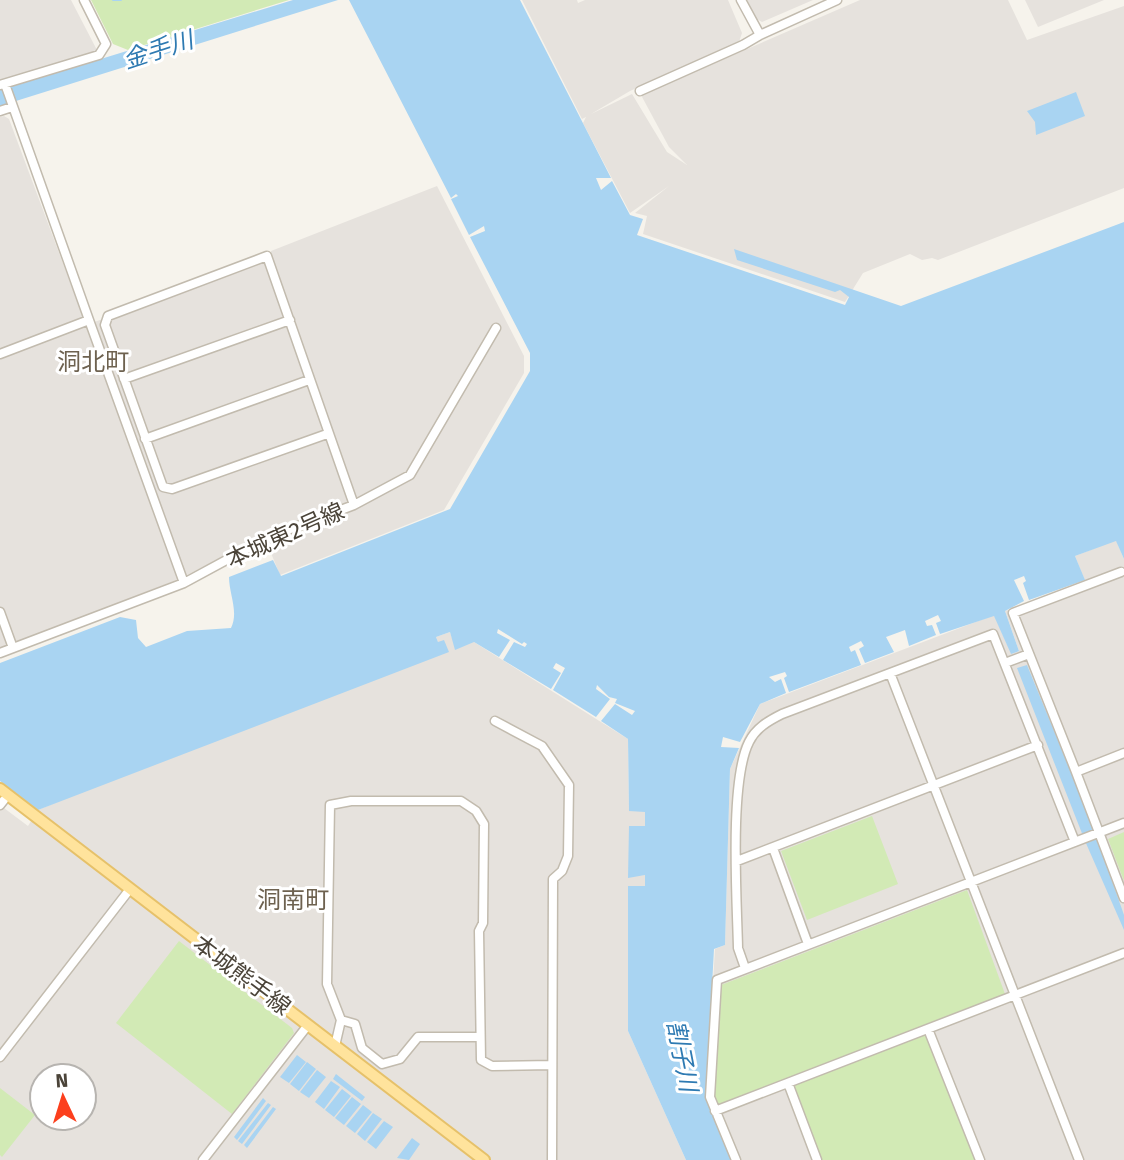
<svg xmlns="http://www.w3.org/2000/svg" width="1124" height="1160" viewBox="0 0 1124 1160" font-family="'Fira Sans','Noto Sans JP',sans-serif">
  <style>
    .industrial { fill: #e6e2dd; fill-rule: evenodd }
    .green { fill: #d2eab5 }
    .water { fill: #a9d4f2 }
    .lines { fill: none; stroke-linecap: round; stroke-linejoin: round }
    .stream { stroke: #a9d4f2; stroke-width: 2 }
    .minor-casing { stroke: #c2bbae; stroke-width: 11 }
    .major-casing { stroke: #e6c16a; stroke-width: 14 }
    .minor { stroke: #fff; stroke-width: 8 }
    .major { stroke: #ffe39c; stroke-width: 10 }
    .labels { text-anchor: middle; stroke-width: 6; stroke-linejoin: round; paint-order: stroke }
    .street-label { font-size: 23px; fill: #4b4439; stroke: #fff }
    .water-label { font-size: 24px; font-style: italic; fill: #2e7ab2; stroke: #fff }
    .neighbourhood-label { font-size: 24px; fill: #6e6250; stroke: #fff }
  </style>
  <rect width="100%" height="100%" fill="#f6f3ec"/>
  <path class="industrial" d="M0 0H71L99 54 0 82Z
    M522 0H577L578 3 585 0H728L742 33 739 42 630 91 591 114 632 94 667 152 687 165 669 147 641 95 860 0H1008L1027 40 1124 6V188L938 260 932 258 922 260 910 254 863 273 845 302 643 234 647 216 635 213 669 186 630 213 583 123 586 117 582 119Z
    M747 0H813L762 22 755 18Z
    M1025 0H1104L1038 27Z
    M4 116 9 119 86 325 270 259 271 251 437 186 524 356V373L444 510 280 575 264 536 179 579 0 649V117Z
    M1116 540 1124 559V1160H732L706 1097 715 949 725 945 730 769 760 704 994 615 1011 653 1019 651 1005 611 1085 581 1075 556Z
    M450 632 452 638 474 642 628 739 629 811H645V826H629L631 876 645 875V886L628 887V1031L686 1160H0V805L28 826 38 810 438 642 436 637ZM42 1076H84V1118H42Z"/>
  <path class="green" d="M91 0H289L128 50 113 44Z
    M872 816 898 884 807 920 781 851Z
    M1124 832V881L1108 839Z
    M967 890 1005 994 717 1108 713 1096 721 985Z
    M179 941 292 1028 294 1033 232 1114 116 1023Z
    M926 1034 975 1160H822L793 1085Z
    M0 1088 35 1115 2 1157 0 1155Z"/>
  <path class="water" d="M293 0H338L0 106V90Z
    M349 0H520L611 178H596L601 190 612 181 630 215 643 219 637 235 845 305 849 297 840 290 835 292 737 260 734 249 901 306 1124 222V559L1116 541 1075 556 1085 580 1029 600 1023 583 1026 581 1024 576 1014 580 1024 601 1005 611 1019 651 1011 654 994 616 940 634 936 623 941 621 938 615 925 621 927 626 932 625 936 635 909 646 905 630 886 637 894 652 865 663 859 649 864 646 861 641 849 647 851 652 855 650 861 665 789 692 784 678 787 676 785 672 769 677 775 682 781 679 786 693 760 704 740 742 723 737 721 747 739 748 730 769 725 945 714 949 706 1097 732 1160H686L628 1031V886H645V875L628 878 629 826H645V812L629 811 628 739 601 721 615 704 632 715 635 711 615 703 617 699 609 697 597 685 596 689 610 699 596 717 553 690 565 668 556 663 553 668 561 673 551 689 503 660 514 642 525 647 527 644 524 642 522 644 498 629 497 633 510 640 499 657 474 642 455 650 450 632 436 637 438 642 444 640 449 652 38 810 0 781V663L120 617 136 620 138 638 146 647 187 631 231 628C239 612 229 594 229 577L273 560 281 576 450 509 530 371V353L470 237 485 231 484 226 469 235 451 199 458 196 456 194 451 198Z
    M1076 92 1085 116 1036 135 1035 122 1027 111Z
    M1027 665 1091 821 1124 915V930L1085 841 1017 668Z
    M297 1055 306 1062 289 1083 280 1077Z
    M307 1062 316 1069 299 1091 290 1084Z
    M317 1070 326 1077 309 1098 300 1092Z
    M336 1074 365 1097 362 1101 333 1079Z
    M331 1081 340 1087 324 1109 315 1102Z
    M342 1089 351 1096 334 1117 325 1110Z
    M352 1097 361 1104 344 1125 335 1118Z
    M263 1098 266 1101 237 1140 234 1137Z
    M268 1103 271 1105 242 1144 238 1141Z
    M363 1105 372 1112 355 1133 346 1126Z
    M273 1107 276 1109 247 1148 244 1145Z
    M373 1113 382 1119 365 1141 357 1134Z
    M384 1121 393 1127 376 1149 367 1142Z
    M412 1138 420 1144 409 1160 397 1158Z"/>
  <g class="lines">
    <path class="stream" d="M113 0H121"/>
    <defs>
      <path id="minor" d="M741 0 760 35 837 0
        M5 84 89 320
        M0 85 99 55 106 44 84 0
        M640 91 743 45 760 35
        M0 111 12 107
        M0 354 89 320 184 583
        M124 379 290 320
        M327 434 172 489 163 487 105 325 108 316 267 256 354 505
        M145 439 309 380
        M0 612 13 648
        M0 653 184 583 269 537 354 505 410 475 496 328
        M1005 663 1029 654
        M890 673 1079 1160
        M495 721 542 746 569 785 568 856 562 871 553 879 552 1160
        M1124 753 1076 772 1124 898
        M1076 772 1013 613 1121 572
        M0 805 4 800
        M773 848 808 944
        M737 861 1038 745
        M745 968 738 948C737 900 729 782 749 742 756 728 768 721 782 714L993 634 1075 842
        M341 1020 355 1024 362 1048 382 1064 400 1059 418 1037H479
        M928 1029 980 1160
        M335 1046 341 1020 327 984 330 805 351 801H461L476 811 484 824 483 923 479 931 481 1060 492 1066 552 1065
        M0 1057 130 889
        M788 1083 817 1160
        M715 1111 1124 953
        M203 1160 308 1025
        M736 1160 710 1097 717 980 1124 823"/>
      <path id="major" d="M0 789 484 1160"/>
    </defs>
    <use href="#minor" class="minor-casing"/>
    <use href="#major" class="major-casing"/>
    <use href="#minor" class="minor"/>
    <use href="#major" class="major"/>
  </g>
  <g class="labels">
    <g class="street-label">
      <text transform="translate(285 535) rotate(-24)" y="8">本城東2号線</text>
      <text transform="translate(242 975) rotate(37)" y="8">本城熊手線</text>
    </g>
    <g class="water-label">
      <text transform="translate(158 50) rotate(-18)" y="8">金手川</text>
      <text transform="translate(682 1056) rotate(79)" y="8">割子川</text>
    </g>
    <g class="neighbourhood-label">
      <text x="93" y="370">洞北町</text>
      <text x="293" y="908">洞南町</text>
    </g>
  </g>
  <g transform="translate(63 1097) rotate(356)"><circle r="33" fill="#ffffff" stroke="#b7b4b0" stroke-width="2"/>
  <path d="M0-5L12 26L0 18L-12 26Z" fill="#fc3f1d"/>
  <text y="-10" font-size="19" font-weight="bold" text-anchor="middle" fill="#4b4439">N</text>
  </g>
</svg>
